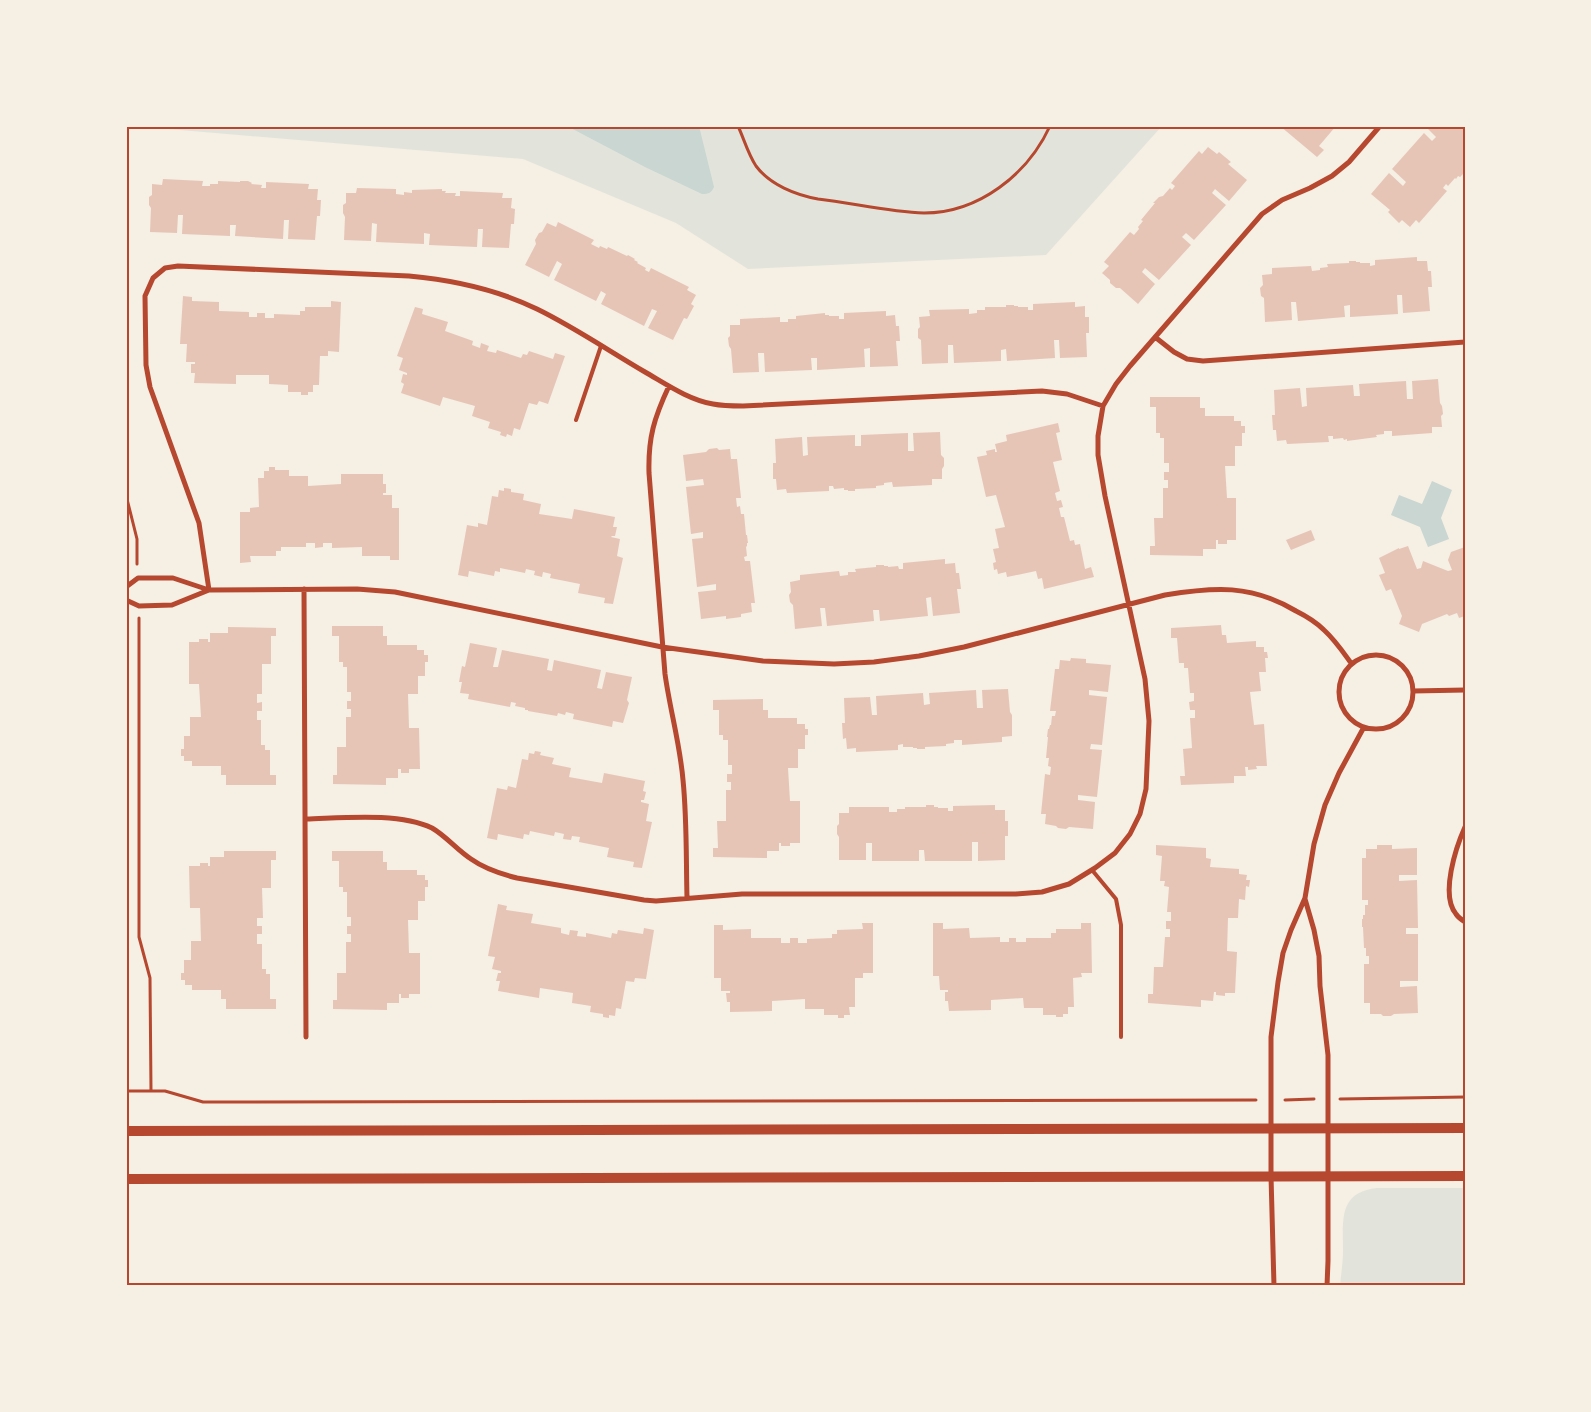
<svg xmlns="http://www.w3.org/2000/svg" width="1591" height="1412" viewBox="0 0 1591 1412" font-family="'Source Serif 4',serif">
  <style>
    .green { fill: #e2e4dc }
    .water { fill: #c9d6d2 }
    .building { fill: #e6c5b7 }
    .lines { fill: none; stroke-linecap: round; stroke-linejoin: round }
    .path { stroke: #b5482f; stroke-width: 3 }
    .service { stroke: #b5482f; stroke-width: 4 }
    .minor { stroke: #b5482f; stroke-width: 5 }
    .secondary { stroke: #b5482f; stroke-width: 10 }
    .neatline { fill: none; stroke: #b5482f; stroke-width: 2 }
  </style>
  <rect width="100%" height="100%" fill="#f6efe4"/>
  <path class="green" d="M133 126H1162L1046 255 748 269 676 223 523 159Z
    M1377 1188H1465V1286H1340C1341 1274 1343 1262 1343 1251 1343 1221 1338 1192 1377 1188Z"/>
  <path class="water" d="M567 126H699L714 187C711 193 709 194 702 194L645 167Z
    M1432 481 1452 490 1441 518 1449 539 1428 547 1420 527 1391 515 1399 495 1422 504Z"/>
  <path class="building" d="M1280 126H1336L1319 146 1324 150 1317 157Z
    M1430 126H1465V169L1463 170 1465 172 1460 177 1458 176 1456 179 1455 178 1448 186 1446 184 1443 188 1447 191 1419 223 1416 220 1410 227 1402 220 1399 223 1388 212 1390 210 1371 194 1389 173 1403 186 1406 182 1392 169 1424 133 1432 141 1436 137 1428 129Z
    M1208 147 1217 154 1219 152 1231 162 1228 164 1247 180 1229 201 1215 189 1212 193 1226 205 1194 240 1186 233 1182 237 1191 245 1159 280 1145 268 1142 272 1155 284 1138 304 1120 288H1116L1110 283V280L1102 273 1109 266 1104 262 1130 232 1134 235 1139 229 1138 227 1143 221 1141 220 1155 203H1153L1159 197 1163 196 1170 188 1172 190 1175 186 1171 183 1199 151 1202 154Z
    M163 179 203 181 202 186H210V184H218V181L240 182V181H248L252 183 251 184 262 185 261 188H266V182L309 184 308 189H318L317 200H321L320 216H317L315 240 288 239 289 220H284L283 239 235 236 236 225H230V236L182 234 183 215H178L177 233 150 232 151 208 149 205V197L152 195V184L162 185Z
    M357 188 396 189V194L404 195V192L412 193V190L442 189V191H446L445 193H456L455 196H460V191L503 193 502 198H512L511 208 515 209 514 224H511L509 248 482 247 483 229H478L477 247 429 245 430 234 424 233V244L376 242 377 224 372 223 371 241 344 240 345 217 343 213V205L346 203V193H356Z
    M558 222 594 240 591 244 599 248 600 246 607 249 608 247 627 256 628 255 635 259 634 260 638 262 637 263 646 268 645 270 649 272 651 268 689 287 687 290 696 295 691 304 694 306 687 319 684 318 673 340 648 328 657 311 652 309 644 326 601 304 606 294 601 291 596 301 554 280 562 264 557 261 549 277 525 265 536 244 535 240 539 233 542 232 547 223 556 227Z
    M1417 257V261H1427L1428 271H1431L1432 287H1428L1430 311 1403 313 1402 295H1397L1398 314 1350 317V305L1344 306 1345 317 1298 321 1296 302H1291L1292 320 1265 322 1264 298 1261 296 1260 288 1263 285 1262 275 1272 274V268L1311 266 1312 271 1320 270V268L1328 267 1327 264 1349 263V261H1356V262H1360V263H1370V266L1375 265V260Z
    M183 296 192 297V301L219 302V311L249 312V317H257V313H265V318H274V314L300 315V311H305V307H331V301L341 302 339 352 328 351V356H320L319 385H313V392H308V395H301V392H288V385L269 384V375H236V384L194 383 195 373H191V364H195V362H186L187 344H180Z
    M1075 302V307L1085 306V317H1089V333H1086L1087 357 1060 358 1059 340H1054L1055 358 1007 361 1006 349 1001 350V361L954 363 953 345H948V363L922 364 921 340 918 338V329L920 327 919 317 930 316 929 310 969 309V314L977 313V310H985V307H1006V305H1014V306H1018V307H1028V310H1033V304Z
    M415 307 423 309 422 314 448 322 445 331 473 341 472 345 480 348 481 343 489 346 487 351 496 353 497 350 521 358 523 354 527 355 529 351 553 359 555 353 565 356 548 404 539 401 537 405 529 403 520 430 514 428 512 436 507 434 506 437 500 435 501 432 488 428 490 422 472 416 475 406 443 397 440 406 401 393 404 384 401 382 403 374 407 375V373L399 370 403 358 397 356Z
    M886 311V316L895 315 896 326H899L900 341H896L898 366 870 367V348L864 349 865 367 817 370V358H811L812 370 765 372 764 353H758L759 372 733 373 731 349 729 346 728 338 730 336V325H740V319L780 317V322H788V319H796V316L825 313V315H829V316H839V319H844V313Z
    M1438 379 1440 403 1442 406 1443 414 1441 416 1442 427H1432V433L1392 436V431H1384V434L1376 435 1377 437 1347 441V439L1344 440 1343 438 1333 439V436H1328L1329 442 1287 444 1286 440 1277 441 1276 430H1273L1272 415H1275L1274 390 1300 388 1302 407 1307 406 1306 388 1353 385 1354 396H1360L1359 384 1406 381 1407 399H1413L1412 381Z
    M1150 397H1200V408H1205V416H1234V421H1241V426H1245V433H1242V446H1235V466H1225L1227 498H1236V540H1227V544H1218V540H1216V549H1203V556L1150 555V546H1155L1154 518H1163V488H1168V480H1164V472H1169V463H1164V438H1160V433H1156V407H1150Z
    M1058 423 1060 432 1056 433 1062 460 1053 462 1060 491 1055 493 1057 501 1061 500 1063 507 1059 508 1061 517H1064L1070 541 1074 540 1075 545 1080 544 1085 569 1091 567 1094 577 1044 589 1042 578 1038 579 1036 571 1007 577 1006 572 998 574 997 569 994 570 993 563 996 562 993 549 999 548 995 529 1005 527 996 495 986 497 977 457 987 455 986 451 995 449V452H997L995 444 1007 441 1006 435Z
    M940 432 941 455 944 458V466L942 469V479H932V485L893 487 892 482 884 483V485L876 486V488L855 489V491H848V490H844V488L834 489 833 486H829V491L787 493 786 489 777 490 776 479H773V463H776L775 439 802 437 803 456 808 455 807 437 855 435V446H861V435L908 433V451H914L913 433Z
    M717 448 719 450 730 449 731 459H737L741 498H736L737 507 740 506 741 514H744L746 535H747L748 543H747V546L746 547 747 556 744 557 745 561H750L755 603H751L752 612 741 614V617L726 619V616L701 619 698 592 716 590V584L697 587 692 539 703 538V532L691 534 686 487 704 485 703 479 686 481 683 455 706 452 709 449Z
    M269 467H275V470H289V476H308V486L341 484V474H383V484H386V493H383V495H392V508H399V560H390V556H362V547L332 548V543H323V547L315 548V543H306V547H281V551H276V556H250L251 562 240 563V512H250V508L259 507 258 478H264V471H269Z
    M504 488 511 489V492L524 494 523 500 541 504 539 514 572 519 574 509 615 517 613 527H617L615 536H612L611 537 620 539 617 556 623 558 613 604 604 603 605 598 578 593 580 584 550 578 551 574 543 572 542 577 534 575 535 571 526 569 525 573 500 568V572L495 571 494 576 469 571 468 577 458 575 467 525 478 527V523L487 525 492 496 498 497 499 490 504 491Z
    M1311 530 1315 540 1291 550 1286 540Z
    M1408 546 1417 569 1421 568 1423 561 1448 571 1452 570 1448 560 1451 552 1465 547V616L1459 618 1457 613 1449 616 1447 614 1422 624 1419 632 1399 624 1402 616 1391 589 1386 591 1379 575 1385 573 1379 558 1399 548V549Z
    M945 559V564L955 563 956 573H959L961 589H957L960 613 933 616 931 597 926 598 928 616 880 621 879 610H873L874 621 827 626 825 608H820L822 626 795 629 793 605 790 602 789 595 791 592 790 582 800 580V575L839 571 840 576 848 575V572H856L855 569 876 567V565H884V566H888V567L898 566 899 569H903V563Z
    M1221 625 1222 635H1226L1227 643 1256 641V647H1264V652H1267L1268 658H1265L1266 672H1259L1261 691 1250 692 1254 725 1264 724 1267 766H1256L1257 769 1248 770V767H1245L1246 776H1234V783L1181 785 1180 776H1185L1183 749 1192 748 1190 718H1195V710H1190L1189 702 1194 701V693H1190L1188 668H1184V663H1179L1177 638H1171V628Z
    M332 626H383V636H387V645H417V650H424V655H428V662H425V676H418V694H408L409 728H419L420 769H409V773H401V769H398V778H386V785L333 784V775H337V747H346V717H351V709H347V701H351V692H347V667H343V662H339V636H332Z
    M228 627 276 628V636H271V664H262V694H257V703L262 702V711H257V720H261V745H265V750H270V775H276V785H226V775H221V766H192V761H184V756H181V749H184V736H190V717H201L199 684H189V642H199V639H208V642H210V633H228Z
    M470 643 497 648 493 667H498L502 650 549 659 547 670 552 671 554 660 601 670 597 688 602 689 606 672 632 677 627 700 629 703 623 723 613 721 612 727 573 719 574 714 566 712 565 715 558 713 557 716 528 711V710H525V708L515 706 516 703 511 702 510 707 468 699 469 694 460 693 462 682H459L462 666 465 667Z
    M1071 658 1086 659V663L1111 665 1108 692 1089 690V695L1107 697 1102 745 1091 744 1090 749 1102 750 1097 797 1078 795V800L1095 802 1093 829 1069 827 1066 829 1058 828 1056 826 1045 824 1046 814H1041L1045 774 1050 775 1051 767 1048 766 1049 758H1046L1048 737H1047L1048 729H1049L1050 725H1051L1052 716H1055L1056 711H1050L1055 669H1059L1060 660 1070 661Z
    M1008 689 1010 712 1012 715V736L1002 737V742L962 745V740H954V743L946 744V746L925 747V749H917V748H913V747H903V744L898 745V750L856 752V748L847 749 846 738 843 739 842 723H845L844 698 870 697 872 715H877L876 696 923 693 924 705 930 704 929 693 976 690 977 708H983L982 690Z
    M763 699V710H768V718H797V724H805V729H808V735H805V749H798V768H788L790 801H800V843H790V846H781V843H779V851H767V858L713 857V848H718L717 821H726V790H731V782H727V774H732V765H728V740H723V735H719V710H713V700Z
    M535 751 541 752 540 755 554 758 552 764 571 768 569 777 602 783 604 773 645 781 643 791 646 792 644 800H641V802L649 804 646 821 652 822 642 868 633 867 634 862 607 857 609 848 579 842 580 837 572 836 571 840 563 839 564 834 555 832 554 836 530 831 529 835 524 834 523 839 498 834 497 840 487 838 497 788 507 790 508 786 516 788 522 759 528 760 529 753 534 754Z
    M926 805H934V807H938V808H948V811H953V806L995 805V810H1005V821H1008V836H1005V860L978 861V842H972V861H925L924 850H919V861H872V843H866V860H839V837L837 834V826L839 824V813H849V807H889V812H897V809H905V807H926Z
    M1156 845 1206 848V858L1211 859 1210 867 1239 869V874L1247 875 1246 880H1250L1249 887 1246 886 1245 900 1239 899 1238 918H1228L1227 951 1237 952 1235 993H1225V996L1216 995V992H1214L1213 1001 1201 1000V1007L1148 1003V994H1153L1154 967H1163L1165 937H1170V929H1166V921H1171V912H1167L1169 887 1164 886 1165 881H1160L1162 856 1156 855Z
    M1377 845H1392V849L1417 848V875H1399V881L1417 880 1418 928H1406V934H1418V981H1400V987L1417 986 1418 1013 1394 1014 1391 1016H1383L1381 1014H1370V1003H1364V964H1369V956H1366V948H1364L1363 927H1362V919H1363V915H1365V905H1368V900H1362V858H1366V849H1377Z
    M224 851H276V860H271V888H262L263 918H257V926H262V934H257V944H262V969H266V974H270V999H276V1009H226V999H221V990H192V985H185V980H181V973H184V960H191V941H201L200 908H190L189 866H200V863H208V866H210V857H224Z
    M332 851H383V862H387V870H417V875H425V880H428V887H425V901H418V920H408L409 953H420V994H409V998H401V994H399V1003H387V1010L333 1009V1000H337V973H346V942H351V934H347V926H351V917H347V892H343V887H339V861H332Z
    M498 904 507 906 506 910 533 914 531 923 561 928V933L569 935 570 930 578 931 577 936 586 937V933L611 938 612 933 617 934 618 930 643 934 644 928 654 930 646 979 635 978 634 982 626 981 621 1009 616 1008 615 1016 609 1015V1018L603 1017V1014L590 1012 591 1006 572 1003 573 993 540 988 539 998 498 991 500 981H496L498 973H501V971L492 969 495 957 488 956Z
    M862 923H873V973H863V978H855V1007H849L850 1015H844V1018H838V1015H824V1009H805V999L772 1001V1011L730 1012V1002H727L726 993H730V991H721V978H714V925H723V930L751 929V938H781V943H790V938H798V943H807V939L832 938V934H837V930L863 929Z
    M933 923H943V929L969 928 970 938 1000 937V942H1009V938H1016V942H1026V938H1051V933H1056V929H1081V923H1091L1092 973H1081L1082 977 1073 978 1074 1007H1068V1014H1063V1017H1056V1015H1043V1008H1024L1023 998 991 1000V1010L949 1011 948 1001H945V992H948V990H940L939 976H933Z"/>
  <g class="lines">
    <path class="path" d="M738 126C744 139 748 154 756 166 770 185 796 195 818 199 853 203 889 212 924 213 979 213 1028 174 1050 126
      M126 495 137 539V564
      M139 618V937L150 978 151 1091
      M126 1091H165L203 1102 1256 1100
      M1340 1099 1465 1097
      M1285 1100 1314 1099"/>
    <path class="service" d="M576 420 601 346
      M1092 870 1116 899 1121 925V1037"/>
    <path class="minor" d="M1155 337 1174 352 1187 359 1203 361 1465 342
      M669 386C654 418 648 438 649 473L665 674C670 710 680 744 683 780 687 819 686 859 687 898
      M126 587 138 578H173L209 590 357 589 395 592 662 647 763 661 834 664 874 662 919 656 964 647 1165 595C1214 587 1251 584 1296 611 1306 616 1316 622 1324 630 1335 640 1343 652 1351 663
      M304 589 306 1037
      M209 590 199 523 150 387 146 365 145 296 153 278 165 268 178 266 409 276C453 280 496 289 537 309 574 327 609 351 645 372 666 384 689 400 713 404 723 406 733 406 743 406L1042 391 1067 394 1103 406
      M126 600 139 606 172 605 209 590
      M1339 692a37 37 0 1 1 74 0a37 37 0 1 1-74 0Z
      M1413 691 1465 690
      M306 819C342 818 399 812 432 828 446 836 457 850 471 859 485 869 501 874 517 878L644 900 656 901 742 894H1016L1042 892 1069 884 1095 868 1115 853 1130 834 1140 814 1146 789 1149 721 1145 679 1105 496 1098 455V436L1103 406 1116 384 1130 366 1262 214 1282 200 1310 188 1332 176 1349 162 1380 126
      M1465 827C1456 847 1440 895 1456 914 1458 917 1462 920 1465 922
      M1305 899 1314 930 1319 956 1320 986 1328 1055V1261L1327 1286
      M1274 1286 1271 1176V1037L1278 982 1283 953 1291 930 1305 898 1314 844 1325 805 1339 773 1364 727"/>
    <path class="secondary" d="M126 1131 1465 1128
      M126 1179 1465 1176"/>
  </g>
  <rect width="1591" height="1412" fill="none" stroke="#f6efe4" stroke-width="255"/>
  <rect x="128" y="128" width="1336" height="1156" class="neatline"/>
</svg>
